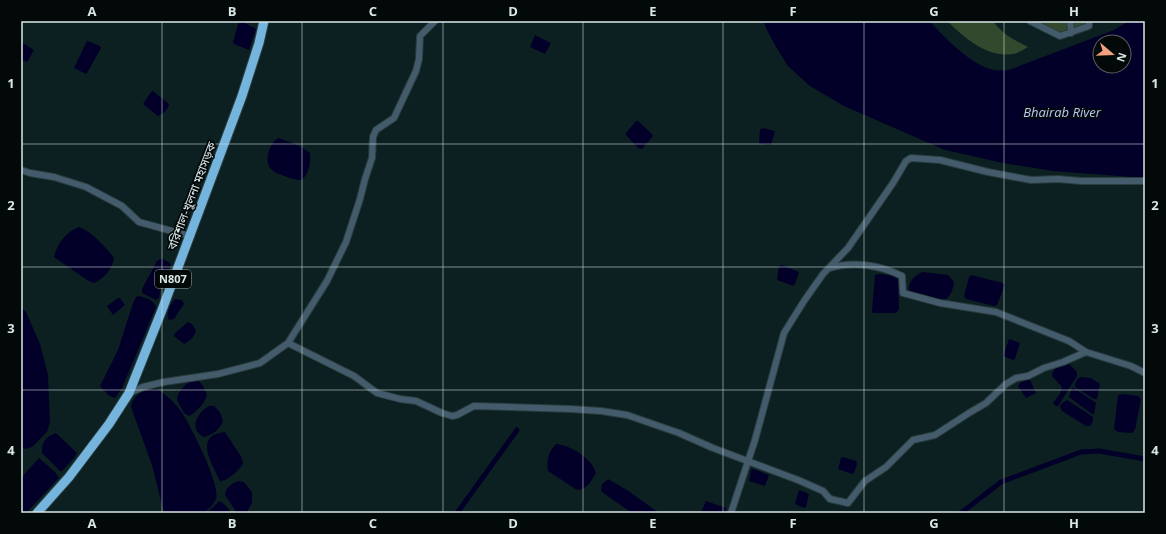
<svg xmlns="http://www.w3.org/2000/svg" width="1166" height="534" viewBox="0 0 1166 534" font-family="'Open Sans','Noto Sans Bengali',sans-serif">
  <style>
    .green { fill: #32492e }
    .water { fill: #020028; fill-rule: evenodd }
    .lines { fill: none; stroke-linecap: round; stroke-linejoin: round }
    .canal { stroke: #020028; stroke-width: 5 }
    .minor-casing { stroke: #293c3e; stroke-width: 8 }
    .highway-casing { stroke: #293c3e; stroke-width: 11 }
    .minor { stroke: #435b6b; stroke-width: 6 }
    .highway { stroke: #75b4dc; stroke-width: 9 }
    .grid { fill: none; stroke: #dae6e7; stroke-width: 1; stroke-opacity: 0.55 }
    .labels { text-anchor: middle; stroke-width: 3.5; stroke-linejoin: round; paint-order: stroke }
    .shield { fill: #030809; stroke: #9aa3a4; stroke-width: 1 }
    .shield-label { font-size: 11px; font-weight: bold; fill: #dae6e7 }
    .street-label { font-size: 12px; fill: #dae6e7; stroke: #030809 }
    .water-label { font-size: 13px; font-style: italic; fill: #b8c9f9; stroke: #030809 }
    .neatline { fill: none; stroke: #dae6e7; stroke-width: 1.5 }
    .grid-label { font-size: 13px; text-anchor: middle; font-weight: bold; fill: #dae6e7 }
  </style>
  <rect width="100%" height="100%" fill="#0c2022"/>
  <path class="green" d="M947 21H993C1003 35 1013 39 1028 47 1023 50 1018 53 1013 54 987 58 965 38 947 21Z
    M1023 21H1091V27L1057 38Z"/>
  <path class="water" d="M239 21H241L256 29 249 50 234 44 233 42Z
    M764 21H929C946 38 970 65 994 70 999 71 1004 70 1009 70L1114 30 1129 21H1145V178L1053 171 1003 163 945 150 844 106 810 86 788 66 776 47 766 28ZM1100 42H1124V66H1100Z
    M535 35 551 43 545 54 530 47Z
    M87 41 100 46 101 48 87 73 86 74 74 68Z
    M21 42 34 50 27 62 21 60Z
    M153 91 169 104C169 109 162 114 158 116L143 104 151 92Z
    M636 121H638L652 134 653 136 642 149 638 148 626 135V133Z
    M762 128 775 131 771 145 760 144 759 143 760 130Z
    M279 138 300 146 310 153C311 163 309 173 302 180 296 181 273 173 270 168 264 160 270 141 279 138Z
    M79 227C93 232 105 247 114 258 113 269 103 279 94 283L87 280 54 257C57 244 66 232 79 227Z
    M160 259H163L170 263 171 265 162 283 159 298 156 300 142 293V289L157 261Z
    M782 265 799 272 795 284 793 286 777 280 779 266Z
    M923 272 948 275 954 282C950 312 930 298 909 293 908 282 913 276 923 272Z
    M879 274 897 276 898 278 899 309 896 313H873L872 311 875 275Z
    M971 275 1003 283 1005 285 997 305 994 306 966 299 964 296 969 277Z
    M139 296C147 298 152 299 156 307L122 388 115 398 108 395 100 386 118 350 133 303 136 297Z
    M118 298H120L125 305 113 315 107 306Z
    M175 299 182 300 184 304 174 319 169 320C165 314 170 304 175 299Z
    M21 307 26 312 40 344 48 375 50 422 47 432 32 447 25 449 21 448Z
    M188 322 192 324 196 331C194 337 190 341 184 344L174 336 175 333Z
    M1009 339 1020 343 1015 359 1013 360 1003 356Z
    M1068 363 1077 372V376L1058 406H1056L1053 403 1060 394 1062 387 1052 376C1053 367 1059 365 1068 363Z
    M1081 377 1091 378 1100 384 1097 399H1094L1075 387C1075 383 1076 379 1081 377Z
    M192 378C200 379 204 387 207 395 205 403 197 412 189 416L184 413 177 400V397L180 391Z
    M1028 379 1030 380 1036 393 1026 398 1018 386 1020 383Z
    M152 387C163 391 173 401 180 410 189 422 221 485 216 499 214 504 208 510 204 513H164L152 465 131 407C132 397 143 389 152 387Z
    M1072 388H1074L1096 403 1094 414H1092L1069 397Z
    M1123 394 1138 396 1141 399 1135 430 1132 433 1118 432 1114 429 1118 395Z
    M1067 400 1093 417V421L1090 426H1086L1062 411 1060 407 1061 404Z
    M209 406H214L220 412 223 421C220 429 213 435 204 437 188 429 197 413 209 406Z
    M225 432 242 458 243 464C239 470 228 481 220 481 213 465 192 435 225 432Z
    M56 433 77 453 74 458 62 471H60L42 453C41 443 46 436 56 433Z
    M556 444C570 445 592 458 596 473 591 481 588 489 577 490L548 471C546 461 549 451 556 444Z
    M843 457 856 461 857 464 854 473 852 474 838 469 841 458Z
    M39 458 55 472 59 478 26 513H21V478Z
    M753 469 769 475 765 486 749 481 751 470Z
    M608 479 627 490 659 513H632L602 492 601 490 602 484Z
    M238 481 244 482 252 492V503L246 513H237L225 495C226 487 231 484 238 481Z
    M799 490 809 494 806 507 804 508 795 504Z
    M219 501C225 504 228 507 231 513H207Z
    M706 501 726 508 725 513H701Z"/>
  <g class="lines">
    <path class="canal" d="M457 513 517 430
      M961 513 1001 482 1081 452 1099 451 1145 459"/>
    <defs>
      <path id="minor" d="M1030 21 1060 36 1089 26V21
        M1070 21 1071 33
        M21 170 30 173 54 177 86 187 122 206 139 222 190 236
        M830 268C853 261 880 265 902 276L903 293 940 303 996 312 1069 341 1086 352
        M288 343 354 376 377 393 400 399 416 401 442 413 452 416 457 415 474 406 571 409 601 411 627 415 679 433 713 448 798 480 823 491 830 499 848 503 865 481 886 467 913 440 935 435 969 413 986 403 1006 384 1016 378 1028 376 1044 368 1063 362 1086 352 1131 366 1145 373
        M129 393 143 387 164 382 218 374 260 363 288 343 327 281 346 242 360 199 365 179 372 158 373 137 376 130 394 118 416 71 419 59 420 36 435 21
        M731 513 755 440 784 333 804 301 823 274 848 248 893 183 906 161 911 158 940 160 988 172 1031 180 1058 179 1081 181H1145"/>
      <path id="highway" d="M37 513 69 477 109 424 129 393 162 310 242 96 259 43 264 21"/>
    </defs>
    <use href="#minor" class="minor-casing"/>
    <use href="#highway" class="highway-casing"/>
    <use href="#minor" class="minor"/>
    <use href="#highway" class="highway"/>
  </g>
  <path class="grid" d="M162 21V513M302 21V513M443 21V513M583 21V513M723 21V513M864 21V513M1004 21V513M21 144H1145M21 267H1145M21 390H1145"/>
  <g class="labels">
    <rect class="shield" x="155" y="270" width="36" height="18" rx="3"/>
    <g class="shield-label">
      <text x="173" y="283">N807</text>
    </g>
    <g class="street-label">
      <text transform="translate(192 196) rotate(-69)" y="4">বরিশাল-খুলনা মহাসড়ক</text>
    </g>
    <g class="water-label">
      <text x="1062" y="117">Bhairab River</text>
    </g>
  </g>
  <rect width="1166" height="534" fill="none" stroke="#030809" stroke-width="44"/>
  <g transform="translate(1112 54) rotate(109)"><circle r="19" fill="#030809" stroke="#596162"/>
  <path d="M0-3L7 15L0 10L-7 15Z" fill="#f1a17d"/>
  <text y="-6" font-size="11" font-weight="bold" text-anchor="middle" fill="#dae6e7">N</text>
  </g>
  <rect x="22" y="22" width="1122" height="490" class="neatline"/>
  <g class="grid-label">
    <text x="92" y="16">A</text>
    <text x="232" y="16">B</text>
    <text x="373" y="16">C</text>
    <text x="513" y="16">D</text>
    <text x="653" y="16">E</text>
    <text x="793" y="16">F</text>
    <text x="934" y="16">G</text>
    <text x="1074" y="16">H</text>
    <text x="11" y="88">1</text>
    <text x="1155" y="88">1</text>
    <text x="11" y="210">2</text>
    <text x="1155" y="210">2</text>
    <text x="11" y="333">3</text>
    <text x="1155" y="333">3</text>
    <text x="11" y="455">4</text>
    <text x="1155" y="455">4</text>
    <text x="92" y="528">A</text>
    <text x="232" y="528">B</text>
    <text x="373" y="528">C</text>
    <text x="513" y="528">D</text>
    <text x="653" y="528">E</text>
    <text x="793" y="528">F</text>
    <text x="934" y="528">G</text>
    <text x="1074" y="528">H</text>
  </g>
</svg>
